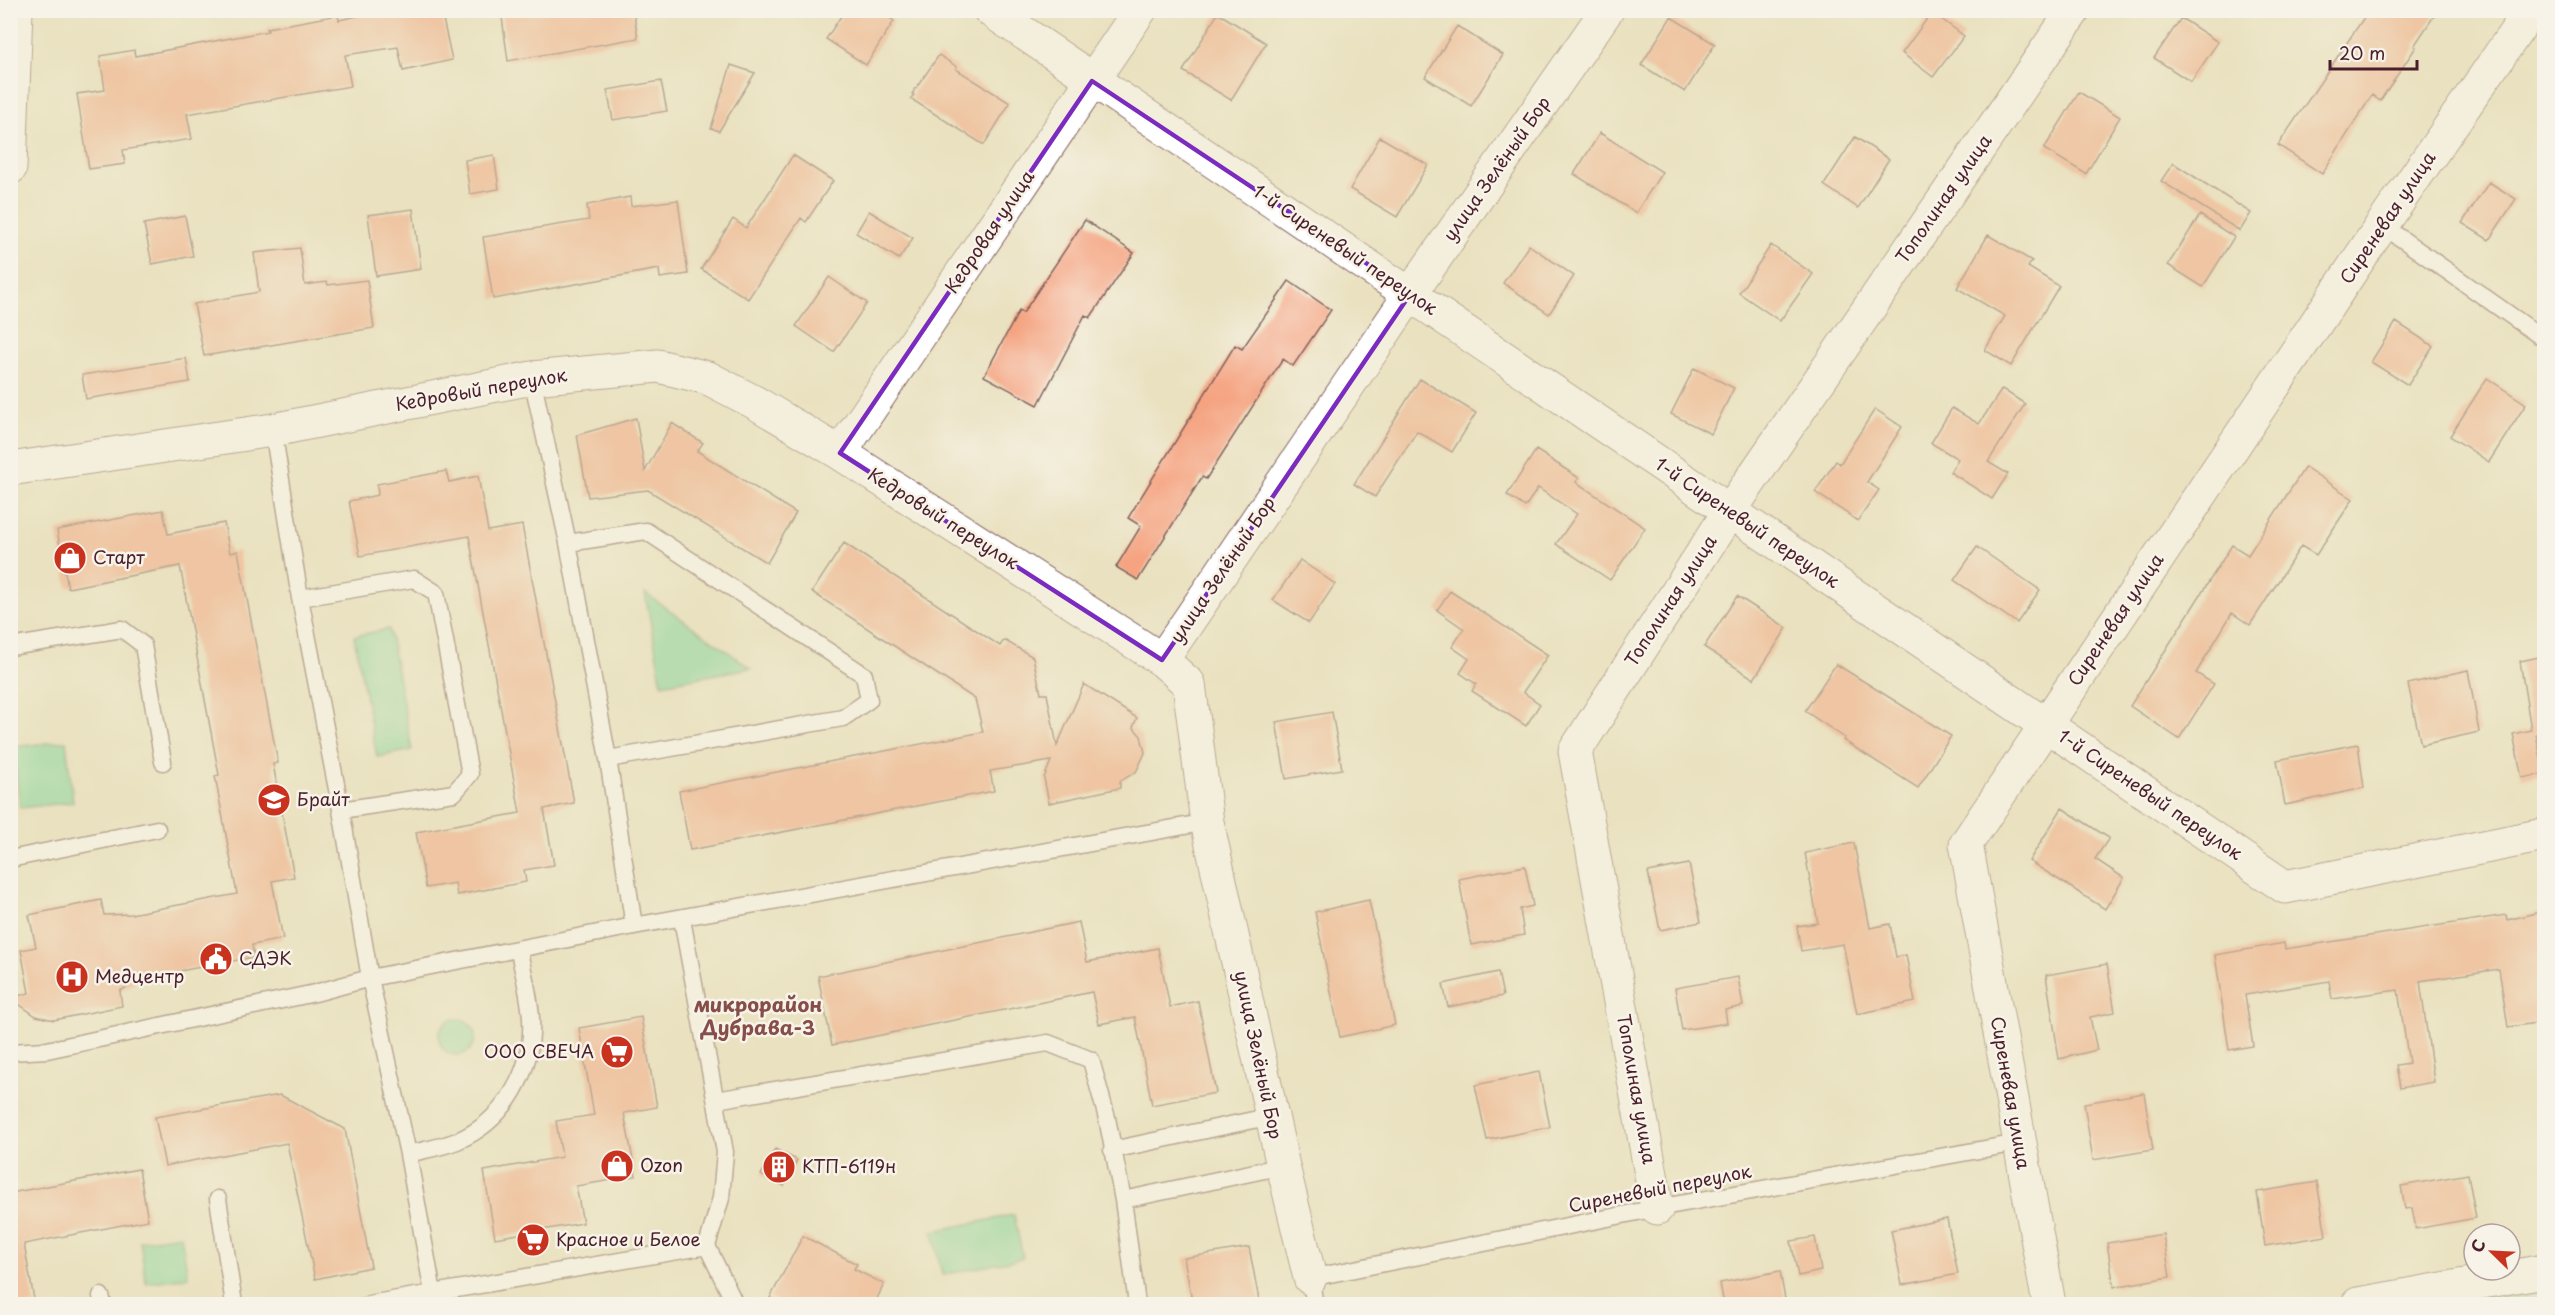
<svg xmlns="http://www.w3.org/2000/svg" width="2555" height="1315" viewBox="0 0 2555 1315" font-family="'Playpen Sans',sans-serif">
  <style>
    .green { fill: #7bd59b; stroke: #627a63; stroke-width: 1.5 }
    .building { fill: #f5a380 }
    .lines { fill: none; stroke-linecap: round; stroke-linejoin: round }
    .lane-casing { stroke: #82635f; stroke-width: 19 }
    .street-casing { stroke: #82635f; stroke-width: 35 }
    .lane { stroke: #fff; stroke-width: 16 }
    .street { stroke: #fff; stroke-width: 33 }
    .marked { fill: none; stroke: #7b2cbf; stroke-width: 4.5; stroke-linejoin: round }
    .labels { text-anchor: middle; stroke-width: 5; stroke-linejoin: round; paint-order: stroke }
    .street-label { font-size: 18px; fill: #4a1f2b; stroke: #f7f3e8 }
    .poi-label { font-size: 18px; fill: #4a1f2b; stroke: #f7f3e8; text-anchor: start }
    .neighbourhood-label { font-size: 20px; font-weight: bold; fill: #864d49; stroke: #f7f3e8 }
  </style>
  <rect width="100%" height="100%" fill="#f7f3e8"/>
  <filter id="ink" filterUnits="userSpaceOnUse"><feTurbulence type="fractalNoise" baseFrequency=".0167" numOctaves="2"/><feDisplacementMap in="SourceGraphic" scale="12" xChannelSelector="R" yChannelSelector="G"/><feConvolveMatrix kernelMatrix="1 2 1 2 8 2 1 2 1" color-interpolation-filters="sRGB"/></filter>
  <filter id="wash" filterUnits="userSpaceOnUse"><feTurbulence type="fractalNoise" baseFrequency=".008" numOctaves="4" result="noise"/><feDisplacementMap in="SourceGraphic" scale="24" xChannelSelector="R" yChannelSelector="G"/><feGaussianBlur stdDeviation="1.35" result="paint"/><feColorMatrix in="noise" values="0 0 0 0 0 0 0 0 0 0 0 0 0 0 0 0 0 1.4 0 .05"/><feComposite in="paint" operator="in"/></filter>
  <g filter="url(#wash)">
    <rect width="100%" height="100%" fill="#eae1c0"/>
    <path class="green" d="M645 593 751 668 662 684Z
      M389 629 412 750 377 757 354 636Z
      M66 741 73 802 20 808 13 747Z
      M439 1037a18 18 0 1 1 36 0a18 18 0 1 1-36 0Z
      M1014 1215 1023 1258 942 1275 933 1231Z
      M181 1235 188 1277 146 1283 140 1241Z
      M2544 1283V1304H2428Z"/>
    <g id="blocks">
      <path class="building" d="M386 10H441L452 60 403 71 398 47 345 55 351 86 187 114 192 139 123 150 125 164 89 169 77 94 105 90 100 56 134 50 135 56 268 31 267 28 338 15 339 20Z
        M501 10H633L638 38 508 61Z
        M845 10H878L894 21 866 65 826 39Z
        M2369 10H2438L2414 46 2416 47 2380 101 2372 95 2322 174 2278 145Z
        M1932 12 1964 36 1933 77 1902 53Z
        M1218 13 1266 43 1231 100 1183 71Z
        M1671 17 1715 44 1685 92 1641 65Z
        M2181 18 2218 42 2191 82 2154 58Z
        M1457 26 1503 55 1471 106 1425 77Z
        M939 55 957 67 956 69 1010 103 984 145 911 99 914 95 912 94Z
        M731 65 755 73 719 131 711 128Z
        M661 81 667 111 613 120 607 90Z
        M2079 92 2120 117 2086 174 2044 149Z
        M1600 133 1662 172 1636 213 1574 174Z
        M1380 137 1428 165 1397 217 1350 189Z
        M1855 137 1889 159 1858 208 1824 185Z
        M494 155 499 189 470 194 465 160Z
        M793 155 833 181 806 222 801 218 748 299 701 269 733 219 746 228Z
        M2173 163 2251 213 2240 231 2161 181Z
        M2489 182 2516 199 2489 240 2462 223Z
        M630 197 631 206 678 200 688 274 660 278 659 269 493 299 483 237 589 220 587 205Z
        M413 209 421 269 376 276 368 215Z
        M869 211 913 238 899 259 856 233Z
        M2200 215 2234 237 2203 287 2168 265Z
        M185 216 193 256 152 264 144 224Z
        M1085 220 1134 253 1090 318 1085 315 1038 405 984 376 1019 311 1023 313Z
        M1988 235 2032 261 2028 267 2059 286 2011 366 1985 350 2005 316 1957 288Z
        M1529 245 1574 276 1549 314 1503 283Z
        M1771 245 1813 274 1780 321 1739 293Z
        M300 248 305 285 327 282 328 285 367 280 374 328 204 356 194 304 259 292 254 253Z
        M829 277 867 303 834 352 796 326Z
        M1289 281 1331 310 1293 366 1283 359 1206 479 1202 477 1138 580 1116 567 1141 526 1128 518 1235 345 1242 349Z
        M2396 322 2433 346 2408 385 2371 362Z
        M186 358 190 382 86 399 82 375Z
        M1694 368 1734 388 1711 434 1671 414Z
        M2487 378 2526 404 2489 462 2450 436Z
        M1420 379 1476 413 1452 452 1417 431 1375 497 1354 484Z
        M2002 389 2025 404 1988 462 2008 474 1992 499 1950 472 1958 459 1931 443 1952 408 1979 424Z
        M1875 409 1902 427 1867 482 1879 490 1858 521 1815 492 1836 461 1840 464Z
        M636 418 645 471 672 423 703 443 697 451 796 513 767 563 648 490 588 497 577 435Z
        M1536 450 1579 478 1576 482 1645 528 1610 580 1556 544 1577 514 1538 488 1525 507 1507 495Z
        M2305 467 2353 499 2316 555 2301 546 2250 625 2232 613 2196 673 2214 684 2179 739 2130 706 2232 545 2248 555Z
        M446 471 449 482 478 476 488 531 522 525 574 803 544 809 554 865 524 870 526 882 457 895 455 883 426 888 416 832 520 813 469 536 360 556 349 501 378 495 377 484Z
        M163 510 168 534 224 523 230 553 238 551 278 763 273 764 294 877 272 881 283 939 252 945 254 957 143 978 120 991 122 1006 54 1020 36 1016 10 998 29 993 21 950 36 947 29 915 101 900 104 915 131 914 237 894 215 776 219 775 180 566 68 588 57 530Z
        M844 543 1000 646 1004 640 1033 657 1041 694H1047L1057 746 1084 684 1137 718 1133 727 1141 736 1145 753 1136 772 1120 781V788L1049 803 1044 778 1051 761 990 771 994 791 690 850 679 791 983 732 975 699 812 592Z
        M1977 547 2040 590 2017 623 1954 580Z
        M1300 560 1335 584 1309 623 1273 600Z
        M1450 591 1548 655 1523 692 1540 704 1526 726 1472 691 1476 684 1460 673 1469 659 1452 647 1464 629 1437 610Z
        M1737 596 1787 628 1754 679 1704 647Z
        M2544 656V733L2536 734 2544 774 2522 778 2513 734 2531 730 2520 661Z
        M1836 664 1951 736 1918 788 1843 740 1845 738 1805 711Z
        M2468 670 2479 732 2421 745 2408 684Z
        M1332 712 1342 769 1286 779 1276 722Z
        M2358 744 2364 788 2285 805 2277 760Z
        M2062 808 2109 838 2095 859 2124 878 2105 909 2029 861Z
        M1854 843 1870 928 1890 924 1896 957 1906 955 1915 1002 1857 1014 1843 944 1801 951 1797 926 1818 923 1805 853Z
        M1689 864 1701 922 1660 930 1648 872Z
        M1525 866 1533 906 1520 909 1524 935 1471 945 1459 879Z
        M1369 900 1395 1025 1340 1037 1315 912Z
        M2544 911V1022L2508 1027 2499 969 2420 981 2434 1082 2400 1088 2396 1065 2409 1063 2398 990 2332 999 2329 981 2245 995 2253 1046 2229 1050 2215 955 2284 943 2285 949 2506 915 2507 920Z
        M1079 922 1087 962 1158 948 1170 1007 1198 1001 1216 1093 1152 1105 1135 1017 1099 1024 1092 992 832 1045 818 976Z
        M2107 964 2115 1012 2090 1017 2097 1050 2059 1059 2046 975Z
        M1498 972 1503 996 1448 1007 1443 984Z
        M1738 977 1743 1006 1725 1010 1727 1023 1682 1030 1675 988Z
        M641 1017 657 1107 624 1113 636 1176 576 1186 583 1223 495 1238 484 1171 562 1157 556 1121 594 1115 579 1028Z
        M1539 1072 1550 1127 1487 1140 1475 1085Z
        M2144 1093 2153 1150 2093 1160 2084 1103Z
        M280 1095 345 1129 371 1267 315 1279 287 1143 165 1166 155 1117Z
        M775 1149 797 1160 784 1186 761 1175Z
        M139 1169 148 1220 24 1244 35 1305H10V1193Z
        M2468 1174 2476 1218 2416 1229 2412 1208 2405 1209 2401 1186Z
        M2317 1182 2326 1236 2265 1246 2257 1192Z
        M1947 1219 1958 1274 1902 1285 1891 1230Z
        M2163 1234 2170 1277 2114 1287 2107 1243Z
        M803 1236 857 1264 854 1269 884 1284 874 1305H783L770 1298Z
        M1815 1237 1821 1271 1798 1276 1791 1241Z
        M1249 1247 1260 1305H1193L1184 1258Z
        M1780 1271 1786 1305H1724L1720 1283Z"/>
    </g>
  </g>
  <g filter="url(#ink)">
    <use href="#blocks" fill-opacity="0" stroke="#82635f" stroke-width="1.5"/>
    <g class="lines">
      <defs>
        <path id="lane" d="M2382 225 2544 339
          M532 378 568 543 608 759 634 926
          M273 430 300 598 341 810 370 978 408 1154 435 1304
          M568 543 646 531 864 675 869 700 843 718 608 759
          M300 598 414 579 436 593 470 774 454 793 341 810
          M10 647 122 629 143 645 163 762
          M10 859 157 829
          M10 1052 47 1050 315 993 370 978 634 926 1207 822
          M716 1100 1048 1043 1091 1060 1107 1118 1123 1200
          M1112 1150 1272 1116
          M408 1154C424 1150 442 1147 457 1141 505 1121 534 1070 531 1019 530 996 523 973 519 951
          M218 1199 234 1304
          M707 1246 735 1304
          M101 1296 103 1304
          M369 1304 707 1246 721 1198 725 1152 682 919
          M1137 1304 1123 1200 1283 1166
          M1315 1304 1310 1278 1657 1208 2018 1143"/>
        <path id="street" d="M990 10 2285 887 2544 835
          M10 168 16 10
          M840 453 1140 10
          M10 469 273 430 532 378 658 366 708 378 756 403 840 453 1162 660
          M1657 1208 1575 751 1729 512 2074 10
          M1310 1278 1283 1166 1207 822 1189 684 1162 660 1411 293 1607 10
          M2049 1304 1966 844 2382 225 2531 10
          M2358 1304 2544 1271"/>
      </defs>
      <use href="#lane" class="lane-casing"/>
      <use href="#street" class="street-casing"/>
      <use href="#lane" class="lane"/>
      <use href="#street" class="street"/>
    </g>
  </g>
  <path d="M0 0H2555V1315H0ZM1092 81 1411 293 1162 660 840 453Z" fill="#eae1c0" fill-opacity=".55" fill-rule="evenodd"/>
  <path class="marked" d="M1092 81 1411 293 1162 660 840 453Z"/>
  <defs>
    <symbol id="shop-disc" viewBox="-11 -11 22 22"><circle r="9.5" fill="#c8321e" stroke="#f7f3e8"/><path d="M-5-2.5h2.3a2.7 3.5 0 0 1 5.4 0H5L5.5 6h-11ZM-1.5-2.5h3a1.5 2.3 0 0 0-3 0Z" fill="#fff"/></symbol>
    <symbol id="school-disc" viewBox="-11 -11 22 22"><circle r="9.5" fill="#c8321e" stroke="#f7f3e8"/><path d="M0-5L7-2L0 1L-7-2ZM-4 1L0 2.5L4 1V4Q0 6-4 4Z" fill="#fff"/></symbol>
    <symbol id="civic-disc" viewBox="-11 -11 22 22"><circle r="9.5" fill="#c8321e" stroke="#f7f3e8"/><path d="M-.6-6.5H3V-4.5H.6V-3L4-1V1h2V6H-6V1h2V-1L-.6-3ZM-1.2 2.5V6h2.4V2.5Z" fill="#fff"/></symbol>
    <symbol id="hospital-disc" viewBox="-11 -11 22 22"><circle r="9.5" fill="#c8321e" stroke="#f7f3e8"/><path d="M-5-5h3v3.5h4V-5h3V5h-3V1.5h-4V5h-3Z" fill="#fff"/></symbol>
    <symbol id="supermarket-disc" viewBox="-11 -11 22 22"><circle r="9.5" fill="#c8321e" stroke="#f7f3e8"/><path d="M-6-5.5h2.5l.6 2H6L4.5 2H-2.5L-4.4-4H-6ZM-1.5 3.2a1.3 1.3 0 1 0 .1 0ZM3 3.2a1.3 1.3 0 1 0 .1 0Z" fill="#fff"/></symbol>
    <symbol id="building-disc" viewBox="-11 -11 22 22"><circle r="9.5" fill="#c8321e" stroke="#f7f3e8"/><path d="M-4-6H4V6H1V3H-1V6H-4ZM-2.5-4.3h1.7v1.8h-1.7ZM.8-4.3h1.7v1.8H.8ZM-2.5-1h1.7V.8h-1.7ZM.8-1h1.7V.8H.8Z" fill="#fff"/></symbol>
  </defs>
  <g fill-rule="evenodd">
    <use href="#shop-disc" x="51" y="539" width="38" height="38"/>
    <use href="#school-disc" x="255" y="781" width="38" height="38"/>
    <use href="#civic-disc" x="197" y="940" width="38" height="38"/>
    <use href="#hospital-disc" x="53" y="958" width="38" height="38"/>
    <use href="#supermarket-disc" x="598" y="1033" width="38" height="38"/>
    <use href="#shop-disc" x="598" y="1147" width="38" height="38"/>
    <use href="#building-disc" x="760" y="1148" width="38" height="38"/>
    <use href="#supermarket-disc" x="514" y="1221" width="38" height="38"/>
  </g>
  <g class="labels">
    <g class="street-label">
      <text transform="translate(1497 169) rotate(-55)" y="6">улица Зелёный Бор</text>
      <text transform="translate(1944 199) rotate(-55)" y="6">Тополиная улица</text>
      <text transform="translate(2388 218) rotate(-56)" y="6">Сиреневая улица</text>
      <text transform="translate(990 232) rotate(-56)" y="6">Кедровая улица</text>
      <text transform="translate(1345 250) rotate(34)" y="6">1-й Сиреневый переулок</text>
      <text transform="translate(481 390) rotate(-10)" y="6">Кедровый переулок</text>
      <text transform="translate(943 519) rotate(32)" y="6">Кедровый переулок</text>
      <text transform="translate(1747 523) rotate(34)" y="6">1-й Сиреневый переулок</text>
      <text transform="translate(1223 570) rotate(-56)" y="6">улица Зелёный Бор</text>
      <text transform="translate(1671 601) rotate(-57)" y="6">Тополиная улица</text>
      <text transform="translate(2116 620) rotate(-56)" y="6">Сиреневая улица</text>
      <text transform="translate(2150 795) rotate(34)" y="6">1-й Сиреневый переулок</text>
      <text transform="translate(1258 1055) rotate(78)" y="6">улица Зелёный Бор</text>
      <text transform="translate(1636 1089) rotate(80)" y="6">Тополиная улица</text>
      <text transform="translate(2010 1093) rotate(80)" y="6">Сиреневая улица</text>
      <text transform="translate(1660 1189) rotate(-11)" y="6">Сиреневый переулок</text>
    </g>
    <g class="poi-label">
      <text x="93" y="564">Старт</text>
      <text x="297" y="806">Брайт</text>
      <text x="239" y="965">СДЭК</text>
      <text x="95" y="983">Медцентр</text>
      <text x="594" y="1058" text-anchor="end">ООО СВЕЧА</text>
      <text x="640" y="1172">Ozon</text>
      <text x="802" y="1173">КТП-6119н</text>
      <text x="556" y="1246">Красное и Белое</text>
    </g>
    <g class="neighbourhood-label">
      <text x="758" y="1012">микрорайон<tspan x="758" dy="23">Дубрава-3</tspan></text>
    </g>
  </g>
  <rect width="2555" height="1315" fill="none" stroke="#f7f3e8" stroke-width="36"/>
  <g transform="translate(2492 1252) rotate(294)"><circle r="28" fill="#f7f3e8" stroke="#b29e9c" stroke-width="1.5"/>
  <path d="M0-4.5L10 22L0 15L-10 22Z" fill="#c8321e"/>
  <text y="-9" font-size="16" font-weight="bold" text-anchor="middle" fill="#4a1f2b">С</text>
  </g>
  <path d="M2330 60v9h87v-9" fill="none" stroke="#4a1f2b" stroke-width="3"/>
  <text x="2339" y="60" font-size="18" fill="#4a1f2b" stroke="#f7f3e8" stroke-width="4.5" paint-order="stroke">20 m</text>
</svg>
